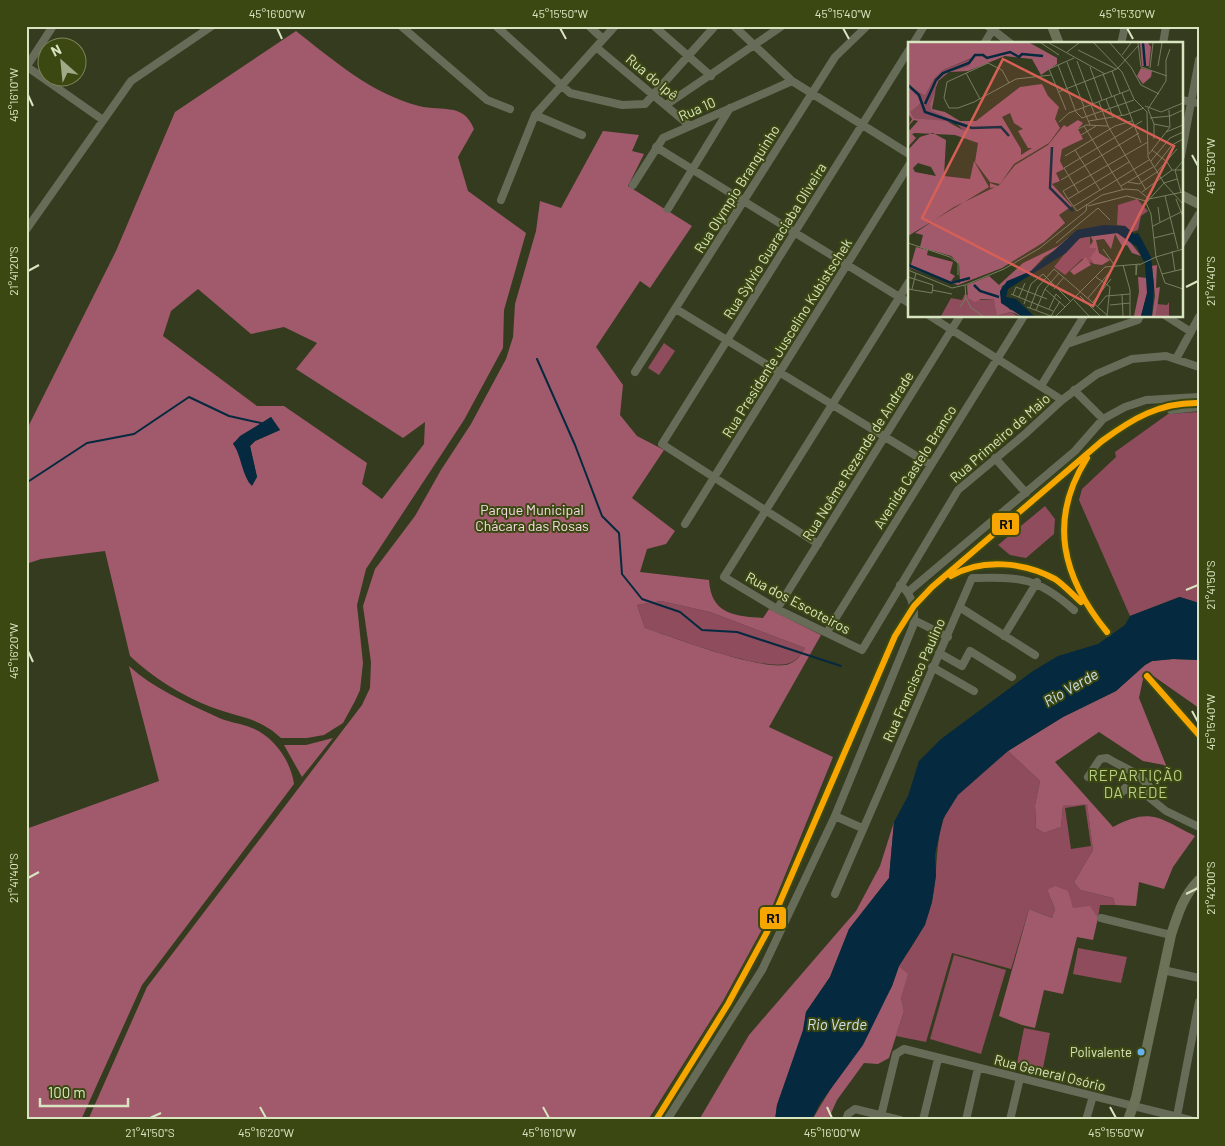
<svg xmlns="http://www.w3.org/2000/svg" width="1225" height="1146" viewBox="0 0 1225 1146" font-family="Barlow,sans-serif">
  <style>
    .green { fill: #8e4c5d; fill-rule: evenodd }
    .forest { fill: #a05a6c; fill-rule: evenodd }
    .water { fill: #05293e }
    .lines { fill: none; stroke-linecap: round; stroke-linejoin: round }
    .stream { stroke: #05293e; stroke-width: 2 }
    .minor { stroke: #666c58; stroke-width: 8 }
    .major { stroke: #6b7257; stroke-width: 10 }
    .rail-1-casing { stroke: #3c4812; stroke-width: 10 }
    .rail-1 { stroke: #f7a600; stroke-width: 6 }
    .ticks { fill: none; stroke: #d9e4c0; stroke-width: 2 }
    .bus-dot { fill: #66b1f2; stroke: #3c4812; stroke-width: 2 }
    .labels { text-anchor: middle; stroke-width: 4; stroke-linejoin: round; paint-order: stroke }
    .bus-label { font-size: 13px; fill: #d9e4c0; stroke: #3c4812; text-anchor: end }
    .street-label { font-size: 14px; fill: #d9e4c0; stroke: #3c4812 }
    .park-label { font-size: 14px; fill: #f5dde2; stroke: #3c4812 }
    .water-label { font-size: 15px; font-style: italic; fill: #cee0ee; stroke: #3c4812 }
    .neighbourhood-label { font-size: 15px; letter-spacing: 1px; fill: #bbd088; stroke: #3c4812 }
    .inset-river { fill: none; stroke: #05293e; stroke-width: 2.5 }
    .inset-road { fill: none; stroke: #777f5f; stroke-width: 1 }
    .view { fill: #d76056; fill-opacity: 0.15; stroke: #d76056; stroke-width: 2.5 }
    .inset-edge { fill: none; stroke: #d9e4c0; stroke-width: 2.5 }
    .line-badge { stroke: #3c4812; stroke-width: 2 }
    .pale-badge-label { font-size: 14px; text-anchor: middle; font-weight: bold; fill: #111 }
    .neatline { fill: none; stroke: #d9e4c0; stroke-width: 2 }
    .ticks-label { font-size: 12px; text-anchor: middle; fill: #d9e4c0 }
  </style>
  <rect width="100%" height="100%" fill="#353b1f"/>
  <path class="green" d="M664 343 675 351 659 375 648 368Z
    M1199 412V603L1179 597 1130 616 1079 500 1082 489 1116 457 1115 452 1168 414Z
    M1045 506 1055 519 1054 534 1026 558 1010 555 998 545Z
    M661 601 710 612 805 648C801 655 795 663 786 664 757 670 676 638 645 628L637 605Z
    M1008 751 1040 781 1035 805 1036 828 1044 833 1061 827 1063 806 1087 803 1093 850 1074 882 1080 890 1113 898 1115 905H1100L1098 918 1073 908 1047 890 1055 909 1052 918 1029 909 1011 969 952 953 926 1042 896 1036 904 1011 901 998 907 974 899 966C912 946 925 928 931 905 941 867 930 827 958 794 972 778 991 764 1008 751ZM1085 805 1091 846 1071 849 1065 808Z
    M1078 948 1127 957 1121 983 1073 974Z
    M954 955 1006 970 981 1054 930 1039Z
    M1024 1028 1050 1033 1043 1068 1017 1063Z"/>
  <path class="forest" d="M296 31C333 60 372 94 419 106 443 112 463 102 474 129L458 157 468 191 526 233 504 310 503 348 464 420 366 569 357 605 363 663 360 690 355 701 343 723 324 735 307 738H281C257 716 239 718 211 707 182 696 152 677 130 656L105 551 41 559 26 564V431L116 251 175 112ZM198 289 251 334 284 327 317 343 296 369 403 438 425 422 424 444 382 499 362 484 367 463 284 406H257L163 336 171 311ZM271 417 280 430 255 441 250 446 257 477 249 483 238 450 233 443Z
    M603 131 639 135 632 151 644 154 628 186 692 226 650 288 640 281 596 347 623 385 620 415 637 436 664 450 632 498 675 531 666 544 647 549 640 572 709 580C711 614 734 616 763 618L769 609 821 635 769 727 833 757 766 922 723 1001 648 1120H88L147 987 362 705 370 688 371 662 363 606 375 569 415 516 441 470 471 424 506 359 513 337 515 304 536 231 540 201 561 208ZM661 601 710 612 805 648C801 655 797 661 789 664 765 673 673 637 645 628L637 605Z
    M1173 659 1199 660V708L1149 673 1143 679 1139 698 1168 770 1164 765 1143 761 1099 732 1055 762 1113 827C1151 807 1159 818 1195 836L1173 867 1164 889 1139 882 1136 906 1115 905 1113 898 1080 890 1074 882 1093 850 1087 804 1063 806 1061 827 1044 833 1036 828 1035 805 1040 781 1008 751 1063 717 1116 691 1145 665 1152 661Z
    M129 666C153 688 185 702 215 716 226 722 240 723 252 728 274 737 291 761 294 784L142 985 81 1120H26V829L159 781Z
    M333 738 302 777 284 745H306Z
    M894 822 889 878 849 929 830 977 806 1012 804 1030 777 1105 775 1120H699L749 1035 856 911 880 866Z
    M1055 886 1068 891 1073 908 1090 906 1098 918 1093 940 1077 937 1063 994 1044 990 1035 1028 1022 1025 999 1016 1029 909 1052 918 1055 909 1047 890Z
    M899 966 908 974 901 998 904 1011 889 1058 878 1064 864 1063 837 1100 828 1120H812L892 986Z"/>
  <path class="water" d="M271 417 280 430 255 441 250 446 257 477 252 486C241 474 242 456 233 444L240 436Z
    M1180 597 1199 603V660L1173 659 1152 661 1145 665 1116 691 1063 717 1008 751 958 795 943 819 935 854 936 876 932 902 925 925 899 966 892 986 863 1045 819 1105 812 1120H775L777 1105 803 1030 806 1012 830 977 849 929 889 878 894 822 908 796 919 761 941 739 1033 671 1058 656 1098 644 1125 625 1130 616Z"/>
  <g class="lines">
    <path class="stream" d="M537 359 575 445 602 516 619 533 622 574 642 599 680 612 702 630 737 632 841 666
      M26 483 87 443 134 434 189 397 229 416 261 423"/>
    <path class="minor" d="M401 26 487 100 510 109
      M496 26 570 93 622 105 645 104 715 26
      M589 26 603 39
      M654 26 711 76
      M734 26 792 81 909 154
      M988 26 1011 44
      M913 44 924 26
      M984 44 993 29
      M1121 44 1125 26
      M1163 44 1166 26
      M596 47 690 126
      M26 66 103 120
      M27 66 53 26
      M1181 100 1199 103
      M666 105 782 26
      M535 115 582 135
      M656 147 909 303
      M1181 156 1199 60
      M633 185 663 138 792 81
      M501 200 535 115 615 26
      M668 209 730 108
      M26 230 131 81 212 26
      M1181 244 1199 214
      M909 282 724 577 777 609 862 650 958 490 1025 434 1062 400 1097 374 1132 359 1166 356 1199 367
      M676 309 931 465
      M930 316 1062 400
      M1166 316 1191 332
      M1067 344 1138 320 1140 316
      M1176 359 1199 317
      M635 372 835 57 867 26
      M1041 386 1084 316
      M1074 390 1103 419
      M1171 410 1199 407
      M995 458 1026 493
      M685 524 909 165
      M818 544 662 444 909 50
      M908 592 1075 451 1103 419 1125 407 1146 400 1199 397
      M961 608 1035 655
      M777 609 960 316
      M914 620 948 637
      M827 632 1024 316
      M1004 636 1037 582
      M939 653 962 666 970 651 1012 677
      M932 667 974 691
      M1088 777 1100 759 1107 758C1125 769 1135 770 1149 786L1146 795
      M1122 792 1125 788 1136 795H1146L1166 811 1199 827
      M835 816 862 828
      M835 894 972 578C1021 577 1037 577 1074 610
      M1101 918 1171 935
      M1163 970 1199 978
      M1177 1116 1199 1002
      M667 1120 762 970 835 816 913 626C916 612 913 594 900 585
      M846 1120 848 1114 855 1109 900 1120
      M880 1120 896 1054 904 1049 1190 1120
      M923 1120 938 1059
      M966 1120 978 1068
      M1010 1120 1020 1078
      M1086 1120 1093 1096"/>
    <path class="major" d="M1052 26 1059 44
      M1181 195 1199 204
      M1128 1120 1136 1098 1171 935C1178 914 1183 896 1199 880"/>
    <defs>
      <path id="rail-1" d="M1087 458C1047 521 1063 578 1107 632
        M951 576C982 558 1024 562 1055 579 1064 585 1073 595 1081 602
        M1147 676 1199 735
        M656 1120 728 1004 767 932 895 636 914 606 932 587 1102 441C1132 419 1160 402 1199 403"/>
    </defs>
    <use href="#rail-1" class="rail-1-casing"/>
    <use href="#rail-1" class="rail-1"/>
  </g>
  <path class="ticks" d="M277 28 282 39M560 28 566 39M843 28 849 39M1127 28 1133 39M28 95 33 106M1192 155 1198 166M28 271 39 265M1186 287 1198 281M1186 590 1198 585M28 651 33 662M1192 711 1198 722M28 878 39 872M1186 894 1198 888M260 1107 266 1118M543 1107 549 1118M827 1107 832 1118M1110 1107 1116 1118M150 1118 161 1113"/>
  <circle class="bus-dot" cx="1141" cy="1052" r="4.5"/>
  <g class="labels">
    <g class="bus-label">
      <text x="1132" y="1057">Polivalente</text>
    </g>
    <g class="street-label">
      <text transform="translate(652 77) rotate(40)" y="5">Rua do Ipê</text>
      <text transform="translate(697 109) rotate(-24)" y="5">Rua 10</text>
      <text transform="translate(737 189) rotate(-58)" y="5">Rua Olympio Branquinho</text>
      <text transform="translate(775 241) rotate(-58)" y="5">Rua Sylvio Guaraciaba Oliveira</text>
      <text transform="translate(787 338) rotate(-58)" y="5">Rua Presidente Juscelino Kubistschek</text>
      <text transform="translate(1000 438) rotate(-41)" y="5">Rua Primeiro de Maio</text>
      <text transform="translate(858 456) rotate(-58)" y="5">Rua Noême Rezende de Andrade</text>
      <text transform="translate(915 467) rotate(-58)" y="5">Avenida Castelo Branco</text>
      <text transform="translate(798 603) rotate(28)" y="5">Rua dos Escoteiros</text>
      <text transform="translate(914 680) rotate(-66)" y="5">Rua Francisco Paulino</text>
      <text transform="translate(1050 1073) rotate(14)" y="5">Rua General Osório</text>
    </g>
    <g class="park-label">
      <text x="532" y="515">Parque Municipal<tspan x="532" dy="16">Chácara das Rosas</tspan></text>
    </g>
    <g class="water-label">
      <text transform="translate(1071 688) rotate(-30)" y="5">Rio Verde</text>
      <text x="837" y="1030">Rio Verde</text>
    </g>
    <g class="neighbourhood-label">
      <text x="1136" y="781">REPARTIÇÃO<tspan x="1136" dy="17">DA REDE</tspan></text>
    </g>
  </g>
  <g transform="translate(908 42)">
    <rect width="275" height="275" fill="#353b1f"/>
    <path d="M65 16 61 24 39 30 31 37 22 62 24 68 41 77 61 83 57 90 48 81 6 76 3 70 13 61 5 46 17 54 26 37 35 28ZM229 157 240 169 233 174 230 188 224 190 217 184 209 183 210 163ZM182 193V202L190 206 183 218 186 222 174 217 157 233 146 225 168 198ZM57 252 70 258 87 257 90 274 103 270 109 274H33L43 256 54 258ZM261 260V274H248L249 262 259 263Z" fill="#8e4c5d"/>
    <path d="M0 1H122L149 16V22L133 33 124 17 97 14 60 29 41 30 29 40 24 67 37 70 52 79H68L112 45 134 42 140 54 151 65 147 77 152 86 141 101 106 122 92 142 107 123 140 103 156 83 159 85 170 78 175 81 170 87 175 97 154 107 152 119 156 127 148 131 152 139 144 142 164 164 151 173 157 181 136 200 94 226 50 243 2 226 8 205 20 208 19 213 45 220 42 231 47 234 43 239 52 241 51 222 43 214 12 205 15 193 7 191 46 165 87 145 82 146V141L90 144 92 142 82 140 67 120 70 101 47 93 7 91 4 92 8 96 0 105V87L2 88 10 79 6 78 0 84 4 77 0 72ZM64 16 61 24 39 30 31 37 22 62 23 68 41 77 61 83 57 89 38 79 6 76 3 70 13 61 6 47 17 54 26 37 35 28ZM102 71 106 81 115 87 110 89 120 106H124L113 113V107L94 75ZM232 1H240L243 5 241 24H234ZM233 26 244 29 243 35 235 42 229 34ZM25 91 38 98 36 134 62 137 66 119 81 145 0 194V108L12 95ZM10 121 23 125 28 134 7 130 5 126ZM209 191 219 196 233 214 224 211 219 203 214 204 207 192 203 207 196 197 188 198 191 211 202 218 194 223 186 222 182 216 189 206H181L185 199 182 193ZM161 195 157 202 136 215 123 229 94 244 92 252 102 268 106 267 113 274 103 270 89 274 86 257H73L67 260 60 256 59 243 81 234 91 243 115 221 150 204ZM178 215 183 223 166 233 162 229ZM249 223 248 246 252 245 248 274H244L247 254 244 224ZM230 235 239 236V251L233 274H226L231 250Z" fill="#a05a6c" fill-rule="evenodd"/>
    <path d="M196 183 217 184 226 192 230 191 234 198 243 215 246 244 244 274H233L239 251 237 222 229 205 209 191 172 196 158 211 100 247 98 255 108 257 126 274H113L93 261 92 249 99 239 123 229 169 188Z" fill="#05293e"/>
    <path class="inset-river" d="M235 1 237 24M0 43 11 53 17 70 64 86 93 85 101 94M17 62 28 38 35 31 61 21 67 13H75L79 16 102 10 111 15 114 12 135 14M144 105 142 146 165 169M0 223 43 241 62 236M66 243 72 249 91 255"/>
    <path class="inset-road" d="M133 1 151 13M141 1 197 32M186 1 214 30 226 57 239 70 240 115 256 141 238 161 243 172 248 215 257 241 275 247M202 1 223 25 233 43 251 52M230 1 233 25M170 8 208 27M159 10 171 1M214 13 223 1M169 19 185 62M159 20 176 65M150 23 168 70 174 76 226 58M250 24 254 1M182 25 194 58M233 25 259 34M242 26 245 1M204 29 212 51M58 31 72 57M195 32 204 55M101 41 94 28 80 21 39 40 36 56 41 66H50L66 60 108 37 143 33M150 50 209 27 230 4M214 51 233 101M206 54 214 74M198 57 205 75M191 60 200 84 238 148M183 63 189 78M237 64 253 70 275 61M175 66 182 83M158 68 141 27 166 16M261 68 262 85M242 76 262 74 275 68M181 79 217 73 236 66M151 80 161 71 221 48M246 82 261 85M176 84 215 148M170 87 178 83 200 84M258 90 275 83M173 93 188 84M246 97V82L240 67 258 39V18L262 7M240 100 155 149 160 157 169 169 194 153 217 147 230 148 241 157 275 150M167 108 192 148M244 108 259 120 264 128M241 112 262 85M157 114 207 84 224 79M243 119 262 96 275 90M246 126 264 103 275 97M269 137 256 141 275 162M153 138 231 91M220 140 231 142 249 130 269 107M213 144 245 125M234 150 264 128H275M171 151 156 126 234 79M273 151 267 128 275 119M257 154 270 207M160 157 221 120M268 157 275 175M166 164 241 118M180 164 219 154 238 159M250 165 252 180M245 184 275 169M246 196 266 191M0 201 42 215 50 221V233M148 201 190 166 202 178M195 207 207 224M264 209 267 229M248 215 275 207M228 222V233L229 222M215 223 222 248V274M231 223 248 215M0 228 44 246 57 243M254 232 275 227M0 235 25 243 24 251 0 247M188 235 202 245 199 274M4 247 8 231M137 247 157 265M146 247 156 235M24 248 44 252M103 252 145 269M214 252 215 274M105 253 108 245 139 257M172 254 192 274M111 255 117 241M58 256 63 266 75 274M180 256 201 231M166 258 181 274M185 260 203 237M116 262 123 242 135 232 163 260M202 263 222 261M190 264 198 254 222 252M52 265 58 256 57 243 96 227 132 206 178 169 179 162M119 265 143 274M122 266 130 245 146 227 199 273M141 267 148 252 153 257M128 268 137 247 151 231M143 274 152 259M148 274 197 225 232 222"/>
    <path class="view" d="M95 17 266 104 185 264 14 176Z"/>
    <rect width="275" height="275" class="inset-edge"/>
  </g>
  <g class="line-badge">
    <rect x="991" y="512" width="29" height="24" rx="5" fill="#f7a600"/>
    <rect x="759" y="906" width="28" height="24" rx="5" fill="#f7a600"/>
  </g>
  <g class="pale-badge-label">
    <text x="1006" y="529">R1</text>
    <text x="773" y="923">R1</text>
  </g>
  <rect width="1225" height="1146" fill="none" stroke="#3c4812" stroke-width="55"/>
  <g transform="translate(62 62) rotate(333)"><circle r="24" fill="#3c4812" stroke="#7b8658"/>
  <path d="M0-4L9 19L0 12L-9 19Z" fill="#a0a988"/>
  <text y="-8" font-size="14" font-weight="bold" text-anchor="middle" fill="#d9e4c0">N</text>
  </g>
  <path d="M40 1098v8h88v-8" fill="none" stroke="#d9e4c0" stroke-width="2.5"/>
  <text x="48" y="1098" font-size="15" fill="#d9e4c0" stroke="#3c4812" stroke-width="4" paint-order="stroke">100 m</text>
  <rect x="28" y="28" width="1170" height="1090" class="neatline"/>
  <g class="ticks-label">
    <text x="277" y="18">45°16'00"W</text>
    <text x="560" y="18">45°15'50"W</text>
    <text x="843" y="18">45°15'40"W</text>
    <text x="1127" y="18">45°15'30"W</text>
    <text transform="translate(14 95) rotate(-90)" y="4">45°16'10"W</text>
    <text transform="translate(1211 166) rotate(-90)" y="4">45°15'30"W</text>
    <text transform="translate(14 271) rotate(-90)" y="4">21°41'20"S</text>
    <text transform="translate(1211 281) rotate(-90)" y="4">21°41'40"S</text>
    <text transform="translate(1211 585) rotate(-90)" y="4">21°41'50"S</text>
    <text transform="translate(14 651) rotate(-90)" y="4">45°16'20"W</text>
    <text transform="translate(1211 722) rotate(-90)" y="4">45°15'40"W</text>
    <text transform="translate(14 878) rotate(-90)" y="4">21°41'40"S</text>
    <text transform="translate(1211 888) rotate(-90)" y="4">21°42'00"S</text>
    <text x="150" y="1137">21°41'50"S</text>
    <text x="266" y="1137">45°16'20"W</text>
    <text x="549" y="1137">45°16'10"W</text>
    <text x="832" y="1137">45°16'00"W</text>
    <text x="1116" y="1137">45°15'50"W</text>
  </g>
</svg>
